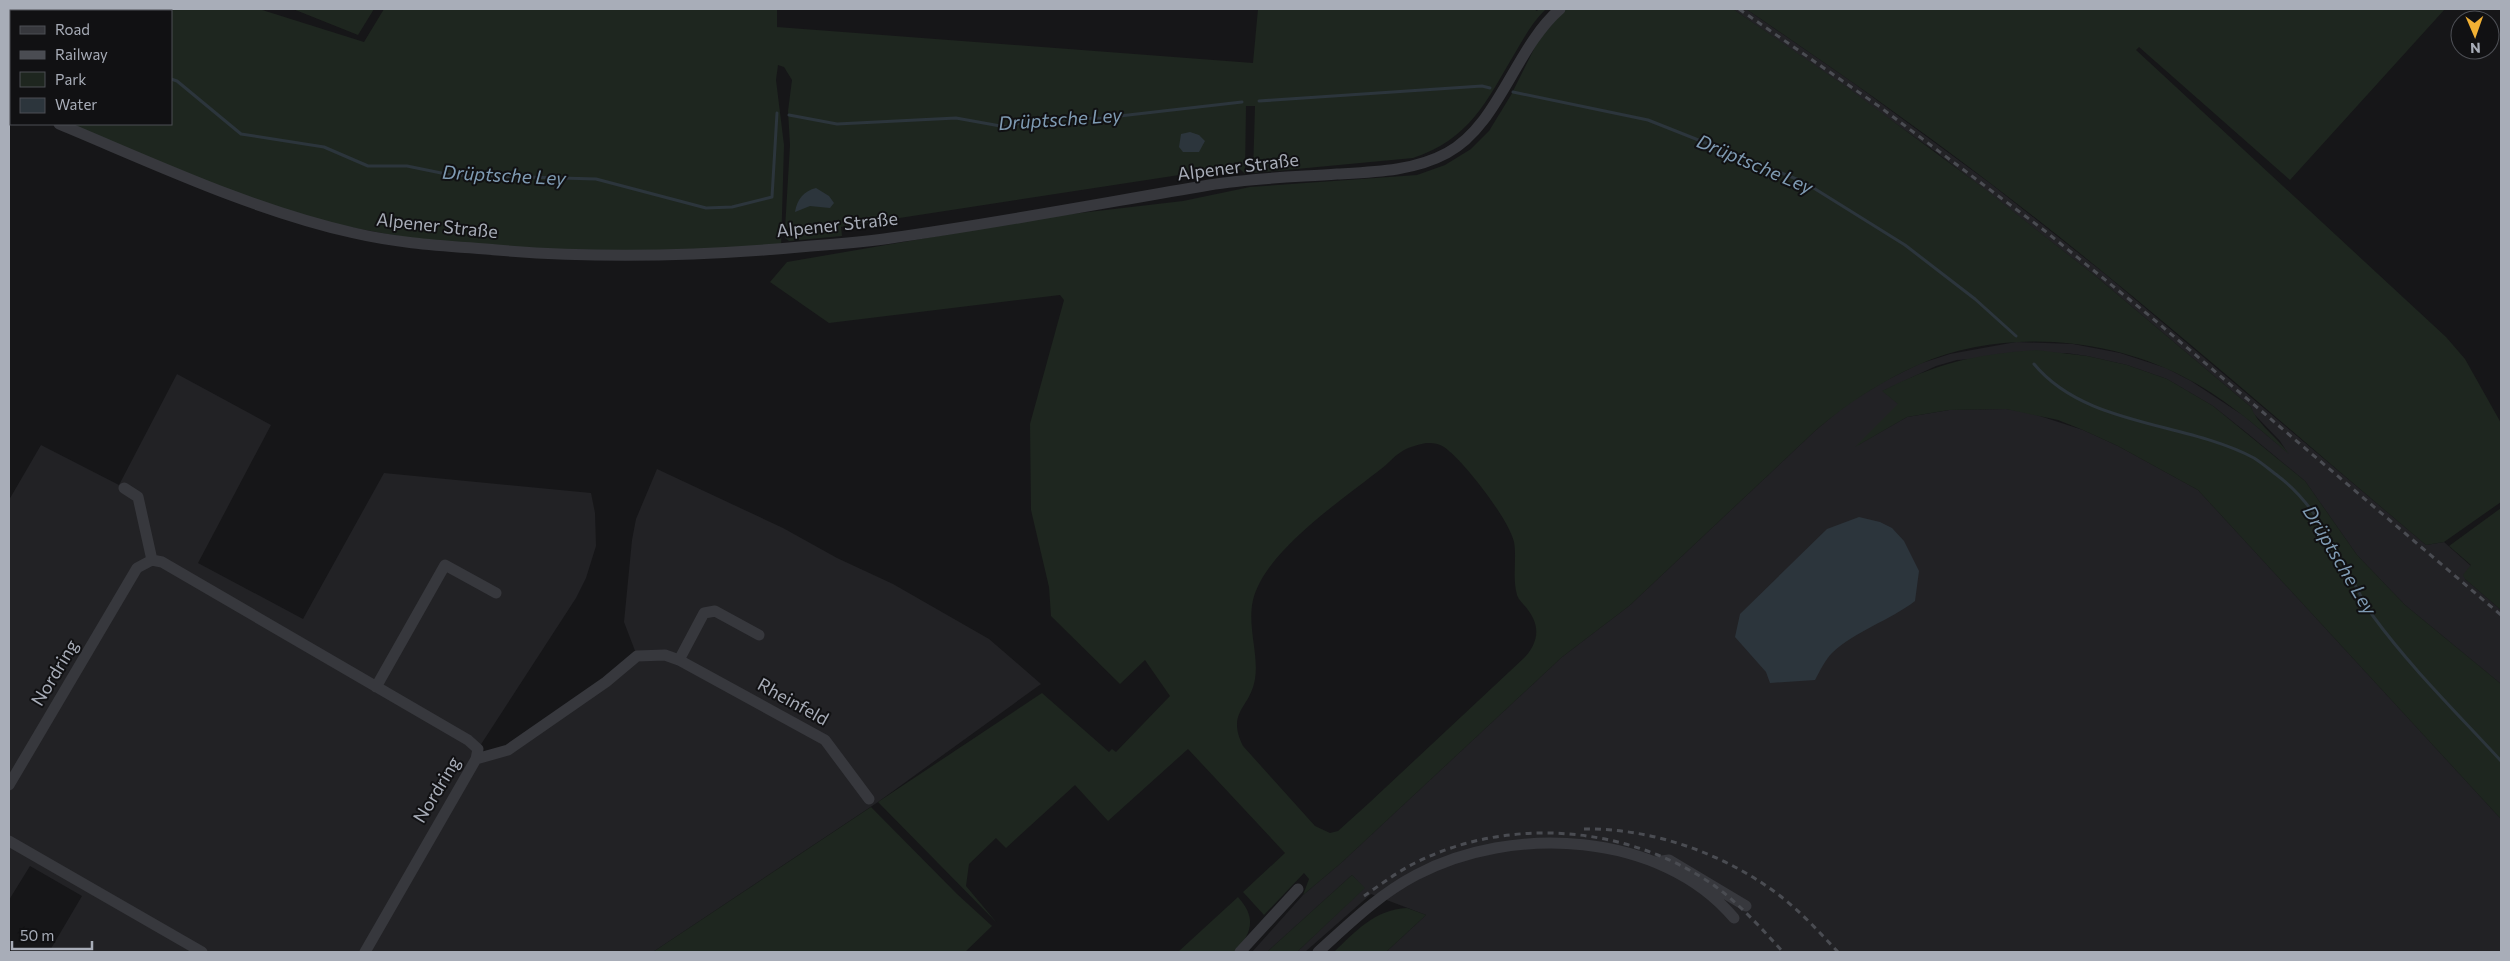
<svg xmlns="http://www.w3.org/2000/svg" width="2510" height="961" viewBox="0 0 2510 961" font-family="Commissioner,sans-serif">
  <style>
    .built { fill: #222225 }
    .green { fill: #1e261f; fill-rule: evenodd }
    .water { fill: #2c353c }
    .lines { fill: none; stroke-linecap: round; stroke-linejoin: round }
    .stream { stroke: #2c353c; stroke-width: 3 }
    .minor { stroke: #37383d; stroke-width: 11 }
    .rail { stroke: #4a4c52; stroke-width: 3; stroke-dasharray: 6 5; stroke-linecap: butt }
    .labels { text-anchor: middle; stroke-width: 4; stroke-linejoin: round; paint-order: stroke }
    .street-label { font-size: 18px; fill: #a8adb8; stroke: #111113 }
    .water-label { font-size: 19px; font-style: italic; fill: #7f9bb3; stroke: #111113 }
  </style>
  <rect width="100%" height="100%" fill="#161618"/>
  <path class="built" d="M1733 9H1746L1852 82 1991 184 2105 274 2426 545 2444 542 2471 566 2465 579 2501 610V684L2405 605 2357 555 2305 481 2247 433 2213 406 2167 379 2127 365 2087 356 2066 353 1957 360 1936 366 1883 391 1899 404 1858 445 1907 417 1949 410 2006 409 2027 412 2083 430 2118 446 2198 490 2501 819V952H1386L1426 915 1371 894 1305 952H1297L1364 888 1352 875 1267 952H1252L1303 895 1341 863 1562 657 1629 606 1816 430 1846 405 1883 382 1919 364 1950 354 2016 342 2073 344 2120 353 2166 368 2191 381 2244 416 2287 452 2280 441 2253 413 2251 407 2098 278 1936 152Z
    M177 374 271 425 198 563 303 619 384 473 591 493 595 513 596 546 586 578 576 598 478 749 491 756 637 656 624 622 632 540 636 519 657 469 783 528 837 558 893 584 989 639 1041 684 878 802 653 952H49L82 896 30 866 9 900V500L41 445 119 485Z"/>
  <path class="green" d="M9 9H259L364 42 384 9H777V27L1253 63 1258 9H1534L1537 11 1539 9H1546C1533 21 1524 38 1515 53 1486 102 1470 139 1413 158L1253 173 1255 106H1246L1245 174 1240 169 1225 168 841 227 842 236 789 241 785 238V229L790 145 788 111 792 80 784 67 778 65 776 80 784 145 781 249 670 256 451 246 296 217 59 124H171V11H11V103L9 102Z
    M293 9H374L358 35Z
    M1566 9H1733L1848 88 1986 190 2098 278 2251 407C2257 424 2278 438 2289 454 2255 425 2222 396 2182 376 2103 336 1999 329 1918 365 1880 382 1848 403 1816 430L1629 606 1562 657 1341 863 1303 895 1309 879 1304 873 1264 915 1243 892 1285 853 1188 749 1108 821 1075 785 1006 848 996 838 969 864 966 886 997 923 878 802 1042 693 1109 752 1112 749 1116 752 1170 696 1145 660 1120 684 1051 616 1049 587 1031 510 1030 424 1064 300 1060 295 829 323 770 282 787 262 1054 216 1183 201 1250 187 1417 175 1445 165 1471 149 1489 131 1511 95 1539 39ZM1426 443C1432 443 1438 443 1444 447 1463 460 1509 519 1514 542 1517 559 1512 577 1517 595 1519 601 1525 605 1528 610 1541 627 1538 643 1524 658L1369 803 1338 831 1330 833 1315 826 1243 746C1226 711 1250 709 1255 679 1259 654 1247 626 1253 600 1264 552 1343 499 1381 469 1388 464 1393 457 1401 452 1408 447 1417 445 1426 443Z
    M1746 9H2445L2290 180 2139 47 2136 50 2446 337 2465 359 2501 423V502L2444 542 2426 545C2294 434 2165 319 2029 213 1937 141 1842 74 1746 9Z
    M2036 350 2087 356 2127 365 2167 379 2213 406 2305 481 2357 555 2405 605 2501 684V819L2198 490 2118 446 2083 430 2058 420 2006 409 1949 410 1907 417 1855 447 1898 404 1882 391C1937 363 1975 354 2036 350Z
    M2501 508V610L2465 579 2463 575 2471 565 2449 546Z
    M871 807 957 894 992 926 965 952H653Z
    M1352 875 1365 888 1297 952H1267Z
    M1238 897C1256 917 1253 932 1235 952H1178Z
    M1407 908 1426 915 1386 952H1334C1356 931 1374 910 1407 908Z"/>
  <path class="water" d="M1190 132 1199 135 1205 141 1199 152H1183L1179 147 1181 134Z
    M816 188 829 196 834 203 830 208 810 206 795 212C797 199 804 191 816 188Z
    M1859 517 1880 522 1892 528 1904 541 1919 571 1915 601C1889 621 1855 631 1832 653 1825 660 1820 671 1815 680L1770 683 1766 672 1735 637 1740 614 1827 529Z"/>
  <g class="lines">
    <path class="stream" d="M9 41 11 42
      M171 79 177 81 241 134 324 147 368 166H407L451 175 596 179 706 208 732 207 772 197 777 113
      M1513 92 1648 120 1804 182 1905 245 1975 299 2016 336
      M1259 101 1482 86 1490 88
      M789 115 837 124 956 118 1006 127 1029 120 1102 118 1242 102
      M2034 364C2086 427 2185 421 2254 458 2262 463 2270 470 2278 476 2314 503 2334 545 2354 583 2360 594 2365 606 2373 616 2411 668 2458 714 2501 761"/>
    <path class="minor" d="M9 102 11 103
      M59 124C155 164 252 210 354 233 401 244 450 246 497 250 602 259 706 256 811 246 838 244 865 242 891 238 998 223 1103 203 1209 185 1251 178 1295 177 1337 174 1374 172 1414 171 1447 153 1499 125 1515 48 1560 9
      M124 488 138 497 152 560
      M679 660 704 613 715 611 759 635
      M376 687 445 565 496 593
      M476 759 508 750 606 682 637 656 665 655 679 660 825 740 869 799
      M9 785 137 568 152 560 162 562 468 740 478 749 476 759 365 952
      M9 841 202 952
      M1655 862 1669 860 1746 906
      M1240 952 1298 889
      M1318 952C1349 924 1378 895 1416 875 1511 824 1661 831 1734 918"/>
    <path class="rail" d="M1739 9 1880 107 2045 231 2151 317 2501 615
      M1584 829C1654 828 1729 855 1784 899 1804 915 1821 934 1838 952
      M1364 896C1380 885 1397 872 1415 863 1508 816 1626 825 1712 884 1739 903 1761 928 1783 952"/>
  </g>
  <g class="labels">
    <g class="street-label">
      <text transform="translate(1238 167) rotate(-7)" y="6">Alpener Straße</text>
      <text transform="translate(837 225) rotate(-6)" y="6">Alpener Straße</text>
      <text transform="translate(437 226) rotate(6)" y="6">Alpener Straße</text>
      <text transform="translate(55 673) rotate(-59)" y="6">Nordring</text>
      <text transform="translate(793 702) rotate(29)" y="6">Rheinfeld</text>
      <text transform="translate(437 790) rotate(-59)" y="6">Nordring</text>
    </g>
    <g class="water-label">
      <text transform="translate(1060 119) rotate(-4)" y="7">Drüptsche Ley</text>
      <text transform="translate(1755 164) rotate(23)" y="7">Drüptsche Ley</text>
      <text transform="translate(504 175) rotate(3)" y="7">Drüptsche Ley</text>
      <text transform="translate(2340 560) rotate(59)" y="7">Drüptsche Ley</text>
    </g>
  </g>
  <rect width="2510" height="961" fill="none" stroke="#a8adb8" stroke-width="20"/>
  <rect x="10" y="10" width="162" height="115" fill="#111113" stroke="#4d4f55"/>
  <rect x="20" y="26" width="25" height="8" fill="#37383d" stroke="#4d4f55"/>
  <text x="55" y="35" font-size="15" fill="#a8adb8">Road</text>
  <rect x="20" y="51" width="25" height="8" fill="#4a4c52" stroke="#4d4f55"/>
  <text x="55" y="60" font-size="15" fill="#a8adb8">Railway</text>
  <rect x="20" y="72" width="25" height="15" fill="#1e261f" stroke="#4d4f55"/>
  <text x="55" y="85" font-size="15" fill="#a8adb8">Park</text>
  <rect x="20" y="98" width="25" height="15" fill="#2c353c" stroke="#4d4f55"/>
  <text x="55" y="110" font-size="15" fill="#a8adb8">Water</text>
  <g transform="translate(2475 35) rotate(178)"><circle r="24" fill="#111113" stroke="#4d4f55"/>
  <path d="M0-4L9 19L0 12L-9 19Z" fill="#f2b134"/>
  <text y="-8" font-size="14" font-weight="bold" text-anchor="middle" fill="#a8adb8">N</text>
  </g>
  <path d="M12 941v8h80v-8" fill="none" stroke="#a8adb8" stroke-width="2.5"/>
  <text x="20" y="941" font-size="15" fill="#a8adb8" stroke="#111113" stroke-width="4" paint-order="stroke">50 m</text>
</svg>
